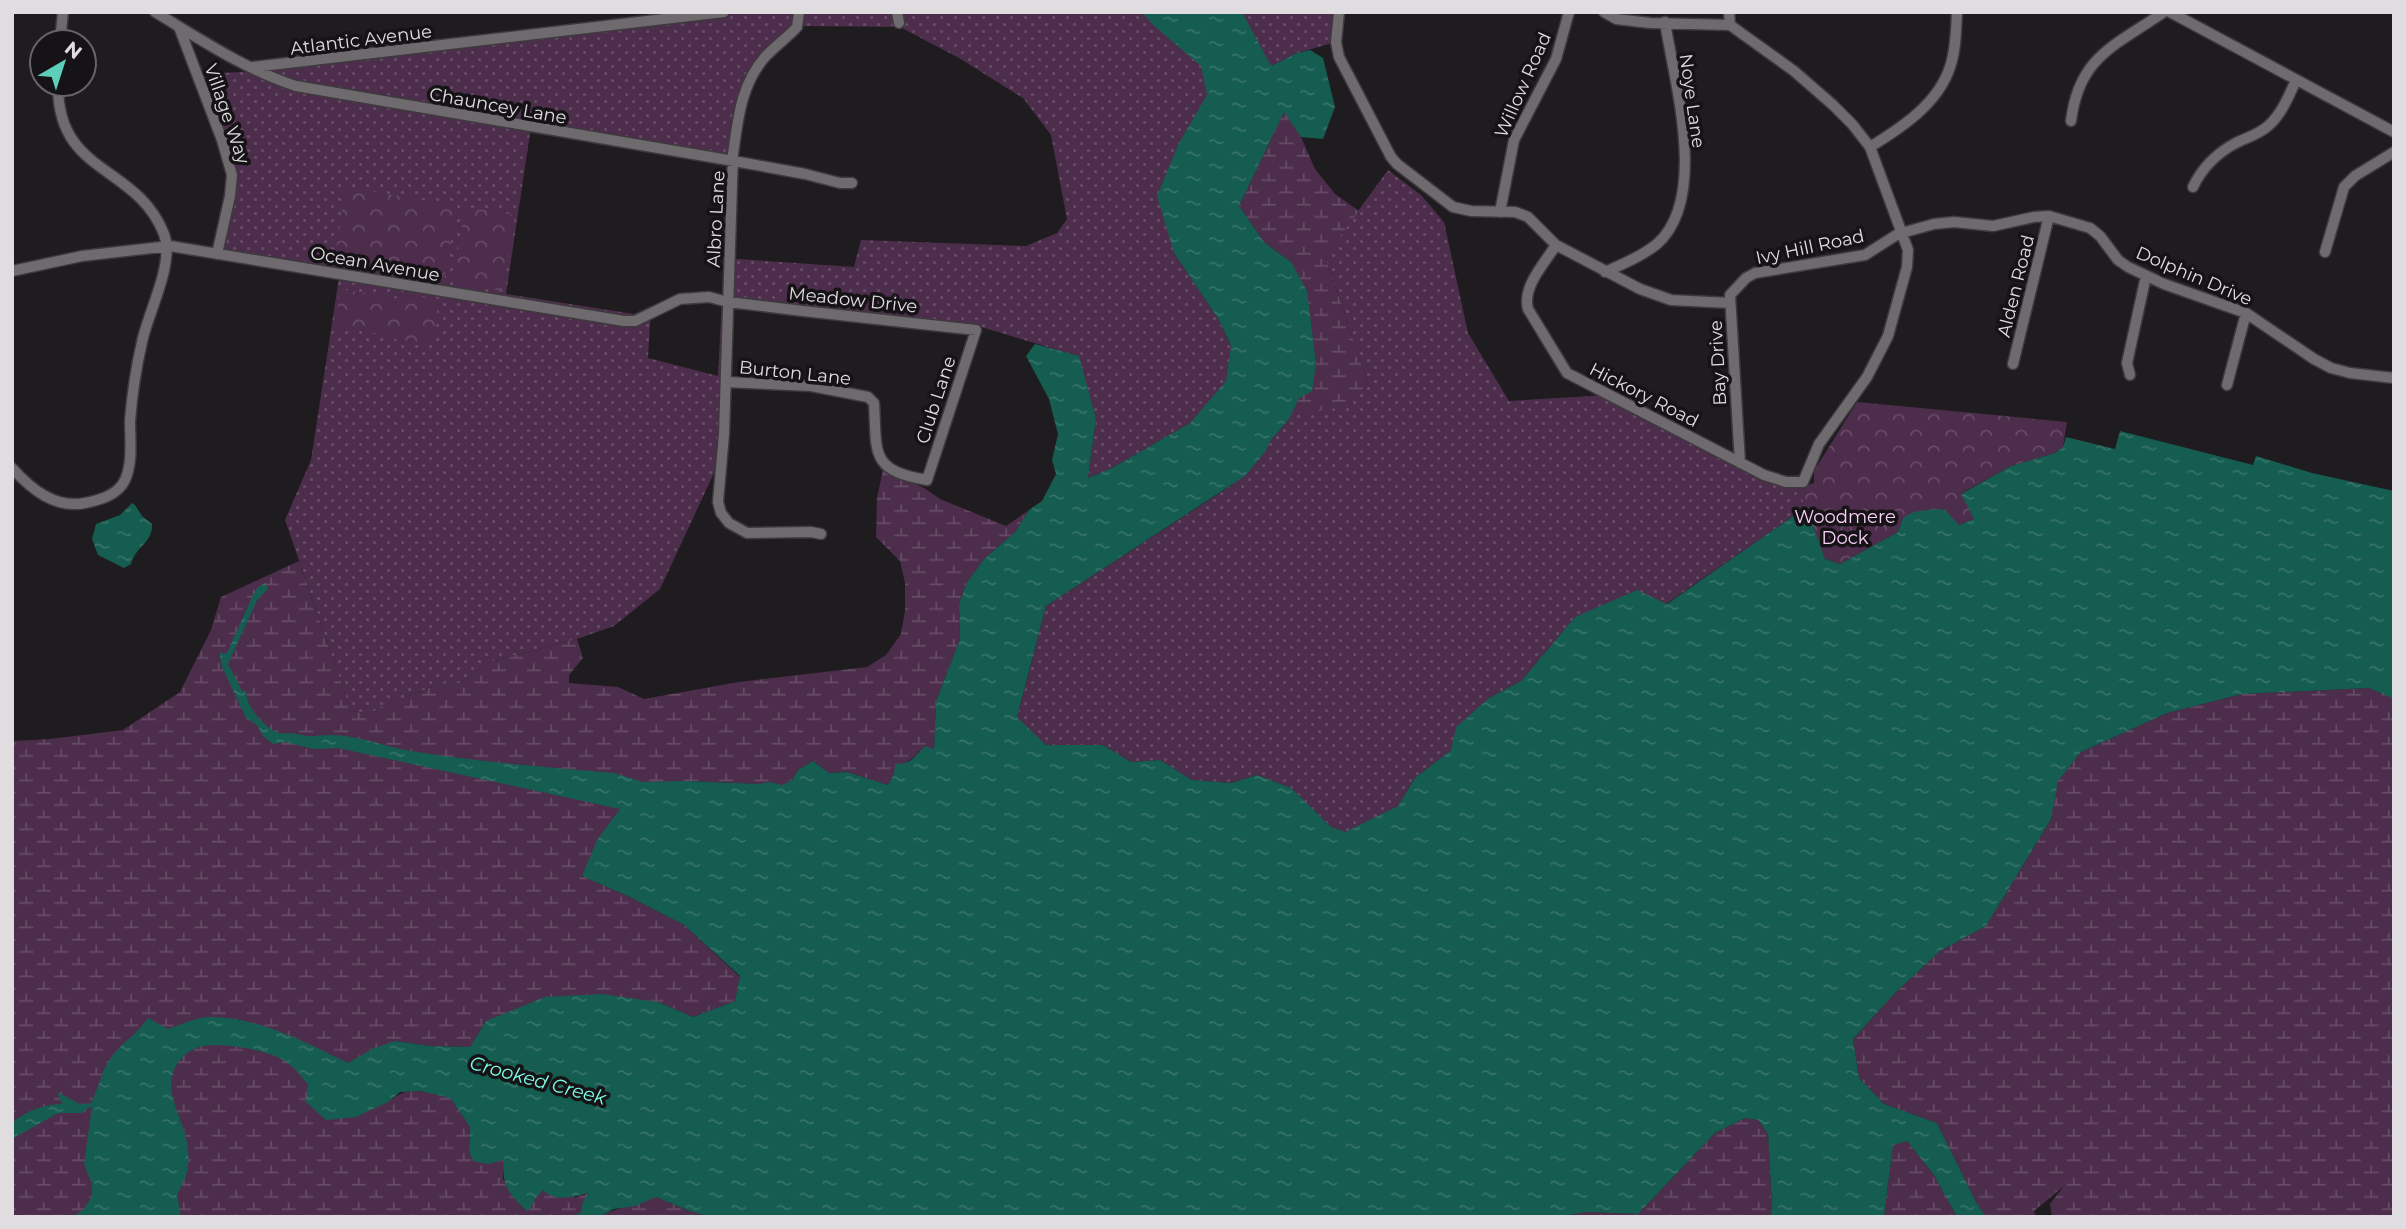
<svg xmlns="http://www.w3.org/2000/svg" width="2406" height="1229" viewBox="0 0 2406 1229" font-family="Montserrat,sans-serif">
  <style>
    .grass { fill: url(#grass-dots); fill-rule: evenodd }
    .forest { fill: url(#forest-crowns) }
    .wetland { fill: url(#wetland-marsh) }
    .water { fill: url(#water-ripples) }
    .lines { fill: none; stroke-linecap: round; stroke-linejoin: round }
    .minor-casing { stroke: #3d3a3d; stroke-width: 13 }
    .minor { stroke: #6e6a6e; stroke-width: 10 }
    .labels { text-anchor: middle; stroke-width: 7; stroke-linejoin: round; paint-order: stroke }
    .street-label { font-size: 18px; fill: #e0dde0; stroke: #161316 }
    .park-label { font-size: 18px; fill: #f9cff7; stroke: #161316 }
    .water-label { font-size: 19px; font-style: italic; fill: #7efbe5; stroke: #161316 }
  </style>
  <defs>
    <pattern id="grass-dots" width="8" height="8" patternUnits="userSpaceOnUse" patternTransform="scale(1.75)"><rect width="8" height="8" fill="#4d2d4c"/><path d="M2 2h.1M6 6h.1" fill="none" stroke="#664b66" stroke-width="1.8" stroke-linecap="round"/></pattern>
    <pattern id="forest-crowns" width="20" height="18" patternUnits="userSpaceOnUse" patternTransform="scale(1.75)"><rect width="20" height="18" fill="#4d2d4c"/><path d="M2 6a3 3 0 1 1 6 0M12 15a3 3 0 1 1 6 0" fill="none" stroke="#664b66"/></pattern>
    <pattern id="wetland-marsh" width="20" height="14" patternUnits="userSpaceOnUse" patternTransform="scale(1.75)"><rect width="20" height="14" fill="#4d2d4c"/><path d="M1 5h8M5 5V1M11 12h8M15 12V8" fill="none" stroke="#664b66"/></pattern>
    <pattern id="water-ripples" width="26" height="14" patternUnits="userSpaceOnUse" patternTransform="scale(1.75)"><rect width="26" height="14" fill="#155c51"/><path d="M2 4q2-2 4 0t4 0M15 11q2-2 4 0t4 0" fill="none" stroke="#37736a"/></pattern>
  </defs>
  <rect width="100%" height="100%" fill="#1f1c1f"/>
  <path class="grass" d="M744 12H1338L1336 42 1297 53 1271 66 1174 253 1219 320 1231 347 1368 383 1325 256 1388 170 1421 195 1444 222 1468 333 1509 401 1608 395 1759 475 1798 488 1807 509 1802 510 1666 604 1575 617 1521 681 1489 698 1451 750 1415 778 1398 806 1345 833 1331 827 1291 788 1257 775 1231 783 1192 780 1160 760 1131 762 1103 745H1046L1017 718 1046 606 1232 485 1289 419 1224 385 1190 423 1112 468 1088 478 1096 419 1078 356 981 327 733 300 731 377 714 473 660 589 614 626 577 639 490 662 461 683 440 684 385 705 369 714 351 711 285 520 311 460 340 271 221 252 238 178 208 87 220 73 264 71ZM802 26 900 27 959 58 1023 98 1051 135 1067 219 1057 233 1026 246 861 240 854 267 724 258 718 376 648 358 651 306 634 314 506 294 531 127 732 159 754 66Z"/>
  <path class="forest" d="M346 187 457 206 444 282 334 263Z
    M465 207 515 215 503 291 453 283Z
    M340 289 401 299 403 294 439 300 432 345 394 339V336L335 327Z
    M1857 402 2067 422 2063 447 2055 453 2011 466 1962 493 1974 519 1959 525 1903 518 1898 532 1840 564 1825 559 1798 488 1814 483V471Z"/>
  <path class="wetland" d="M1284 111 1301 137 1315 169 1335 194 1359 211 1325 256 1368 383 1346 407 1292 413 1299 398 1291 262 1264 242 1239 206Z
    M884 465 899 477 924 488 940 499 1006 526 1029 510 1015 532 984 559 967 582 959 604 960 639 936 701 934 751H919C914 759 909 760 902 766 895 772 892 778 888 785L847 772 829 773 813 761 798 770 792 780 782 786 770 782 760 784 688 781 582 876 630 897 684 925 740 977 735 1001 693 1017 658 1002 486 1021 470 1047 430 1046 395 1041 388 1102C408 1084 426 1092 450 1098L470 1127 469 1151 503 1160V1179L523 1207 543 1190 576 1197 589 1193 581 1212 572 1217H12V741L50 739 123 730 180 692 211 630 221 597 299 561 351 711 369 714 385 705 440 684 461 683 490 662 577 639 583 658 569 675V683L618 687 644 699 739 682 867 667 886 655 901 634 905 611V583L900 561 876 537 877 498Z
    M2369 688 2394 699V1217H2052L2050 1204 2064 1186 2034 1211 2036 1217H1986L1976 1202 1937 1123 1884 1104 1859 1078 1853 1039 1896 992 1940 951 1986 926 2051 819 2057 781 2081 752 2167 713 2242 694Z
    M1745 1118 1758 1120 1768 1134 1772 1206 1770 1217H1559L1586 1212 1638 1214 1715 1133Z
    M1907 1141 1934 1175 1957 1217H1884L1893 1144Z
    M656 1197 687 1210 710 1217H599C617 1207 637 1205 656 1197Z"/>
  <path class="water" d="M1142 12H1242L1271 66 1297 53 1310 50 1323 58 1335 107 1323 139 1301 137 1284 112 1239 206 1264 242 1291 262 1307 291 1316 364 1312 391 1299 398 1289 419 1271 440 1265 452 1245 476 1046 606 1017 717 1046 745H1103L1131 762 1160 760 1192 780 1231 783 1257 775 1291 788 1331 827 1345 832 1398 806 1415 778 1451 750 1456 727 1489 698 1521 681 1575 617 1637 590 1667 604 1802 510 1807 509 1825 559 1840 564 1898 532 1903 518 1913 512 1936 509 1945 510 1959 525 1974 519 1961 494 2011 466 2055 453 2063 447 2066 437 2115 449 2120 431 2253 465 2256 456 2312 473 2394 491V699L2369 688 2242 694 2167 713 2081 752 2058 781 2051 819 1986 926 1940 951 1896 992 1853 1039 1859 1078 1884 1104 1937 1123 1976 1202 1986 1217H1957L1934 1175 1907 1141 1893 1145 1884 1217H1770L1772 1206 1768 1134 1758 1120 1745 1118 1715 1133 1638 1214 1586 1212 1559 1217H710L687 1210 656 1197 635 1206 614 1209 599 1217H572L581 1212 582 1204 588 1193C575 1197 553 1202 543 1190L534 1200 531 1208 527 1211C507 1192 503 1187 503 1160L488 1164 473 1161 469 1151 470 1127 450 1098 420 1091 400 1092 388 1102 356 1117 326 1120 306 1102 308 1084C302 1078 297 1070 290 1065 279 1054 245 1047 230 1046 211 1044 194 1044 181 1059 156 1087 186 1119 188 1150 190 1169 186 1178 177 1195L181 1217H72L83 1210 92 1196V1184L84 1164 92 1106 81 1113H58L12 1139V1123C25 1111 45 1104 62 1104L57 1092 80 1104 91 1103C99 1088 101 1070 112 1056 123 1042 138 1033 148 1018L168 1029C181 1025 196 1017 210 1017 259 1017 305 1042 348 1063L372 1049 395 1041 430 1046 470 1047 486 1021 545 997 601 994 658 1002 693 1017 735 1001 740 976 684 925 630 897 582 876 597 840 620 809 338 748 314 749 285 742 273 744 263 736 257 725 246 718 222 667 219 651 223 654 227 653 253 595 257 588 265 583 268 589 257 600 228 664 242 691H246C246 706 262 725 276 732 283 735 290 732 297 734 314 738 315 735 332 735 358 735 385 747 411 751 478 762 546 767 614 773L643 782 688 781 759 784 770 782 782 785 792 780 798 770 813 761 829 773 847 772 888 785 894 774 895 764C914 764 913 756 926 746L934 750 936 701 960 639 959 604 967 582 984 559 1015 532 1029 510 1042 501 1056 474 1052 460 1058 434 1049 399 1026 356 1035 344 1079 356 1096 419 1088 478 1112 468 1190 423 1226 381 1231 346 1219 320 1174 253 1157 196 1179 143 1207 95 1201 66 1152 24Z
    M132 503 135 505 142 516 152 524C153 543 136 546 131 564L124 568 98 555 92 539 96 524 120 515Z"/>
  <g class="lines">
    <defs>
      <path id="minor" d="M155 12C200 39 246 70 296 86L734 161 805 174 840 183H852
        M799 12 797 27C787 38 775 46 765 57 741 84 738 119 733 154L724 434 718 502 721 513 729 523 747 533 811 532 821 534
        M897 12 899 23
        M1339 12 1336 42 1339 57 1391 157 1397 164 1453 207 1471 211 1515 212 1528 217 1556 245 1640 289 1671 300 1730 303
        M1604 12 1616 19 1650 23 1730 25
        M2170 12 2394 132
        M179 27 222 140 232 175 230 196 217 254
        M60 42 63 12
        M253 67 724 12
        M2071 121C2079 56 2115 46 2164 12
        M1870 147C1901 128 1938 104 1950 67 1956 50 1956 30 1957 12
        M2193 187C2202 168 2216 154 2234 144 2245 138 2258 135 2268 126 2281 115 2289 96 2296 80
        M1500 212 1514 140 1556 59 1569 12
        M1556 245C1544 264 1522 287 1528 309L1567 373 1764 475 1786 482H1803L1819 444 1867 377 1888 336 1907 267 1908 250 1870 147 1852 124 1833 105 1794 71 1730 25 1729 12
        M2325 252 2344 187 2355 176 2394 152
        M12 271 82 256 170 246 624 321H635L680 299 709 297 728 302 803 311 976 330 927 480C869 471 877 452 874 403L868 397 811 386 726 382
        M1605 272C1623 264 1642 256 1657 244 1709 198 1674 81 1665 22
        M2013 364 2049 216
        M2130 375 2127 363 2146 276
        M2227 385 2246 313
        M1740 463 1730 295 1746 278 1755 273 1865 255 1898 234 1934 224 1954 222 1993 226 2034 217 2049 216 2090 228 2100 236 2118 260 2128 267 2164 284 2246 313 2314 359 2331 368 2350 373 2394 378
        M12 468C31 489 55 509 85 503 100 500 118 495 125 480 133 462 130 440 130 421 132 395 136 368 142 342 148 312 175 263 164 234 136 163 57 176 58 84"/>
    </defs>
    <use href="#minor" class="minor-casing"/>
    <use href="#minor" class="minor"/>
  </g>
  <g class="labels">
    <g class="street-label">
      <text transform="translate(361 40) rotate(-7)" y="6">Atlantic Avenue</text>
      <text transform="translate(1523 85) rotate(-66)" y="6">Willow Road</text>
      <text transform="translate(1692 101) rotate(82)" y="6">Noye Lane</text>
      <text transform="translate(498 106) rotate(10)" y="6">Chauncey Lane</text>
      <text transform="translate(227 114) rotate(71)" y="6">Village Way</text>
      <text transform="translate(716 219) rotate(-87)" y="6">Albro Lane</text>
      <text transform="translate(1810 247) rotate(-12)" y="6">Ivy Hill Road</text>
      <text transform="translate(375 264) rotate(10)" y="6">Ocean Avenue</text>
      <text transform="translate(2194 276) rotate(23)" y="6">Dolphin Drive</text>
      <text transform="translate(2016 286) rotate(-76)" y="6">Alden Road</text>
      <text transform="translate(853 300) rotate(6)" y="6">Meadow Drive</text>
      <text transform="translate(1718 363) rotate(-93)" y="6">Bay Drive</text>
      <text transform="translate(795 373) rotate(6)" y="6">Burton Lane</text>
      <text transform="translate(1644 395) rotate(27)" y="6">Hickory Road</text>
      <text transform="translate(936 400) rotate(-72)" y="6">Club Lane</text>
    </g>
    <g class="park-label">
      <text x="1845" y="523">Woodmere<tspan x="1845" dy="21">Dock</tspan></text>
    </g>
    <g class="water-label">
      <text transform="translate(538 1080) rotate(15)" y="7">Crooked Creek</text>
    </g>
  </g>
  <rect width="2406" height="1229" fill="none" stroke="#e0dde0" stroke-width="28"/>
  <g transform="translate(63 63) rotate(39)"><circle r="33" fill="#161316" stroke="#676467" stroke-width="2"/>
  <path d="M0-5L12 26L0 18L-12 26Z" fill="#5cceba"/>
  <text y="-10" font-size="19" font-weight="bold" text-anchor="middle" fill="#e0dde0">N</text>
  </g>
</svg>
